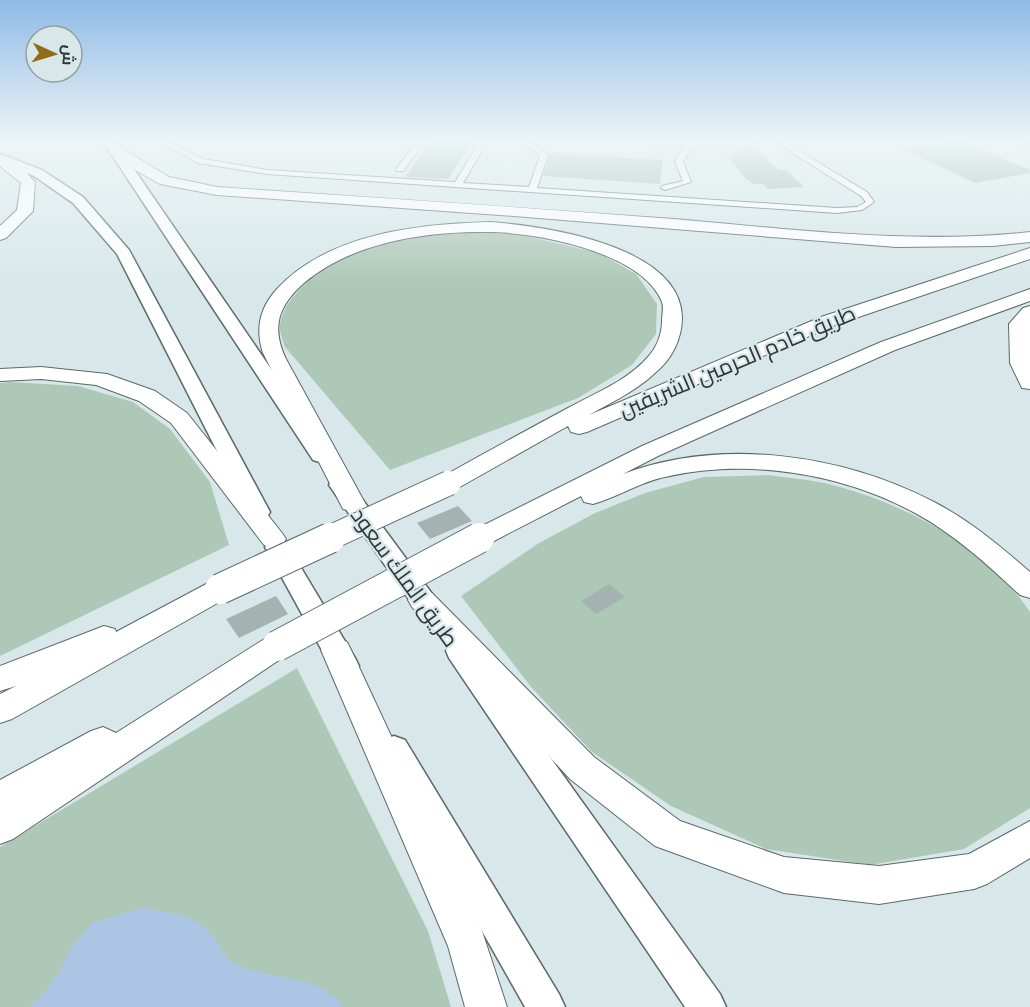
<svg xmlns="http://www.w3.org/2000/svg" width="1030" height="1007" viewBox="0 0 1030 1007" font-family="Commissioner,Cairo,sans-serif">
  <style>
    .green { fill: #aec8b7 }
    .water { fill: #adc5e5 }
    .building { fill: #a5b3b0 }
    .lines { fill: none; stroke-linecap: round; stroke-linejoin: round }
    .service-casing { stroke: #5a686a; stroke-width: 5 }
    .minor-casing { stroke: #5a686a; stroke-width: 2 }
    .primary-casing { stroke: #5a686a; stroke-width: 3 }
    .motorway-casing { stroke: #5a686a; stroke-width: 2 }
    .service { stroke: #fff; stroke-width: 4 }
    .minor { fill: #fff; fill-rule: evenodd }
    .primary { fill: #fff; fill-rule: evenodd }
    .motorway { fill: #fff; fill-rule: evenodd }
    .motorway-bridge-far1-casing { stroke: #5a686a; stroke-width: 26; stroke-linecap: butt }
    .motorway-bridge-casing { stroke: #5a686a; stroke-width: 32; stroke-linecap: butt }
    .motorway-bridge-far1 { stroke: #fff; stroke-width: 24 }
    .motorway-bridge { stroke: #fff; stroke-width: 30 }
    .labels { text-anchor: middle; stroke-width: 4.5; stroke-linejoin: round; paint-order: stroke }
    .street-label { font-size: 22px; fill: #2f3536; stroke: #d8e8ea }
  </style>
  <rect width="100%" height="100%" fill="#d8e8ea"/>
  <path class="green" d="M466 232 518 234 599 253 636 274 657 304 656 334 632 365 578 398 390 470 285 347C283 341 279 331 280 325 282 309 292 297 303 286 345 244 410 237 466 232Z
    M11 382 78 386 133 402 170 429 210 482 229 545 0 656V383Z
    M769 475C787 478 806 479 824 483 901 501 985 545 1030 612V808L964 849 870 865 766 849 671 806 592 752 531 687 461 596 539 543 595 513 645 493 704 477Z
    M297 668 428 931 451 1007H0V847Z"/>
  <path class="water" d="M143 908C161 911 195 916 208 930 217 939 223 957 234 963 269 982 318 972 344 1007H29L41 997 61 970 72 946 94 922Z"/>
  <path class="building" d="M430 143H471L448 179 405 177Z
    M943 143H966L1030 170V173L975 183 903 149Z
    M756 149 779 170H786L804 187 768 189 763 184H754L746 179 726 155H735L731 150Z
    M550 153 663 160 660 184 543 176Z
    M458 506 472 521 430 539 417 523Z
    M609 584 625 597 596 614 581 601Z
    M276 596 288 614 239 638 226 619Z"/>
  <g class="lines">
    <defs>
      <path id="service" d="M1021 143 1030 147"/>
      <path id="minor" d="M162 143H171L203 159 267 170 455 182 473 153 476 143H482L480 154 463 183 529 187 540 156 524 143H532L548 155 537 188 837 208 857 207 866 202 861 196 777 143H786L867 192 874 202 862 210 837 213 267 174 198 163Z
        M416 143H424L403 171H397L396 169Z
        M650 143H758L754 145 692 147 683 162 691 182 665 190 661 188 662 186 683 181 675 162 685 146 654 145Z"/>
      <path id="primary" d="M104 143H116L331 456 327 460 320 462 313 460Z
        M0 154 42 170 83 197 129 250 270 512 267 517 259 519 251 517 248 512 117 254 73 203 34 176 0 162Z
        M340 478 348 480 444 610 448 617 444 624 435 627 426 624 329 485 332 480Z
        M277 539 285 541 355 658 359 666 355 674 345 677 335 674 265 547 269 541Z
        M459 641 469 644 720 994 726 1007H685L449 658 446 651 449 644Z
        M394 736 405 740 559 994 565 1007H525L379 749 383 740Z"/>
      <path id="motorway" d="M113 143 169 177 217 187C369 197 521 207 673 219 792 229 911 245 1030 232V242L993 246 896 247 514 216 217 195 160 184 123 163 106 147Z
        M0 156 19 165 35 182 33 211 6 238 0 240V226L17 210 21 183 0 166Z
        M490 222C544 226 680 245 682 317 682 339 672 359 655 373 636 391 612 402 589 415L821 317 1030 248V259L835 325 587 432 579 434 571 432 568 426 458 488 449 491 440 488 437 483 440 478C483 454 525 431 568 408 595 393 627 381 648 357 657 347 662 334 662 320 662 315 664 308 662 302 642 252 536 232 488 232 427 231 352 242 304 283 278 306 271 327 286 359L365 503 361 509 352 511 343 509 263 353C255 329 260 308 276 290 328 233 418 224 490 222Z
        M1030 289V301L895 350 658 456 623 474C721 437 842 454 934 502 969 520 1000 546 1030 572V598L1020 595C988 565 955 535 917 514 842 473 748 458 665 477 640 482 618 497 593 504L584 502 581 496 492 542 483 545 474 542 470 536 474 530 642 446 881 342Z
        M1030 306V389L1022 388 1010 363 1009 324 1023 308Z
        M41 367 107 374 155 391 187 413 282 533 286 539 282 545 273 548 264 545 171 423 139 401 96 385 41 379 0 381V369Z
        M220 579 230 582 234 589 230 596 12 719 0 723V694L16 686 0 691V666L104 626 115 629 116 632 210 582Z
        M422 590 432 593 594 757 680 821 784 857 879 866 969 854 1030 821V858L987 884 974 889 879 904 784 893 655 846 570 779 412 607 408 600 412 593Z
        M277 634 288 638 292 646 288 654 13 839 0 844V780L91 731 103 727 116 733 266 638Z
        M336 638 347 642 351 650 482 931 507 1007H465L448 946 321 650 325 642Z"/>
    </defs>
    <use href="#service" class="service-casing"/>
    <use href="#minor" class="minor-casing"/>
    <use href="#primary" class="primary-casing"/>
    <use href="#motorway" class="motorway-casing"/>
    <use href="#service" class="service"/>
    <use href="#minor" class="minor"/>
    <use href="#primary" class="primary"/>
    <use href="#motorway" class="motorway"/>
    <defs>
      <path id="motorway-bridge-far1" d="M327 539 449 483
        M476 539 483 536"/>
      <path id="motorway-bridge" d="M220 589 330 538
        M277 646 479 538"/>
    </defs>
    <use href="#motorway-bridge-far1" class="motorway-bridge-far1-casing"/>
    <use href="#motorway-bridge" class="motorway-bridge-casing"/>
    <use href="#motorway-bridge-far1" class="motorway-bridge-far1"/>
    <use href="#motorway-bridge" class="motorway-bridge"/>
  </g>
  <linearGradient id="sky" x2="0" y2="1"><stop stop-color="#90bbe7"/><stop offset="0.5" stop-color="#edf5f6"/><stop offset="1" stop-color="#edf5f6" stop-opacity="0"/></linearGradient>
  <rect width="1030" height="284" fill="url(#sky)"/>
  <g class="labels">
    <g class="street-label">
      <text transform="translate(737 361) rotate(-23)" y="8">طريق خادم الحرمين الشريفين</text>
      <text transform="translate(405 577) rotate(54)" y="8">طريق الملك سعود</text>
    </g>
  </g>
  <g transform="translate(54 54) rotate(94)"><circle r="28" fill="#d8e8ea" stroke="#94a0a2" stroke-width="1.5"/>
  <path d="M0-4.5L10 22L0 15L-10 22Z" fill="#916c13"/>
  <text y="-9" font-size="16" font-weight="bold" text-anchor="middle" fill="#2f3536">ش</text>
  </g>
</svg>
